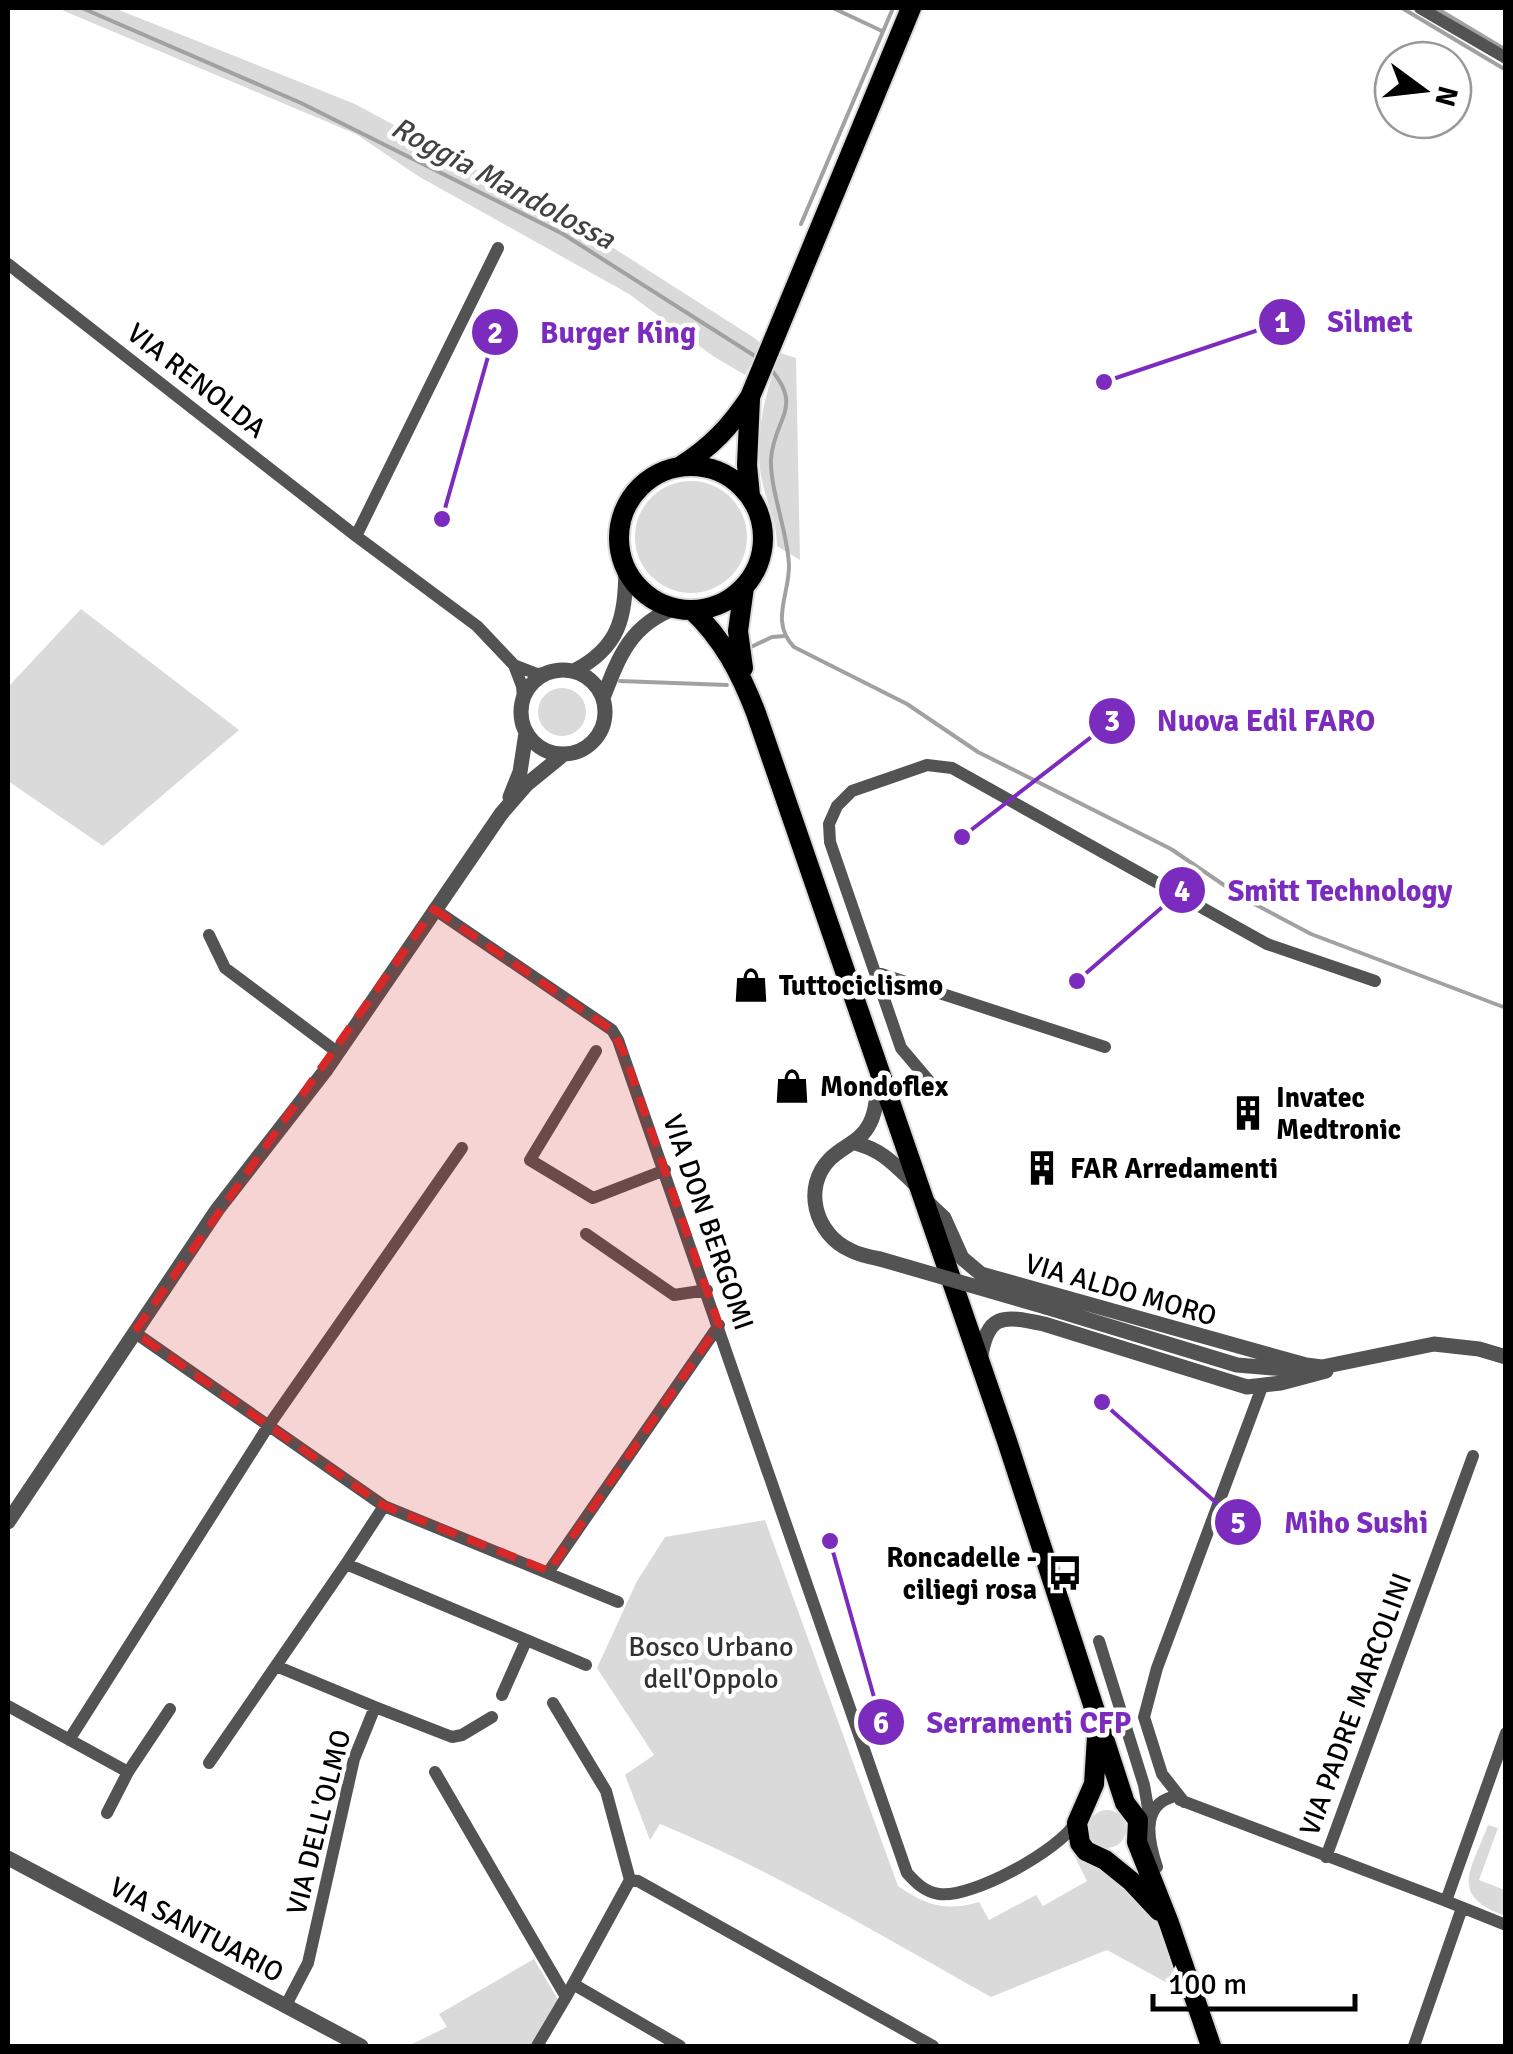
<svg xmlns="http://www.w3.org/2000/svg" width="1513" height="2054" viewBox="0 0 1513 2054" font-family="Signika,sans-serif">
  <style>
    .green { fill: #dadada }
    .lines { fill: none; stroke-linecap: round; stroke-linejoin: round }
    .stream { stroke: #a1a1a1; stroke-width: 4 }
    .primary-casing { stroke: #dbdbdb; stroke-width: 24 }
    .minor { stroke: #535353; stroke-width: 12 }
    .tertiary { stroke: #535353; stroke-width: 15 }
    .primary { stroke: #000; stroke-width: 20 }
    .tertiary-bridge { stroke: #535353; stroke-width: 15 }
    .marked { fill: #d62828; fill-opacity: 0.2; stroke: #d62828; stroke-width: 8; stroke-dasharray: 20 12; stroke-linejoin: round }
    .labels { text-anchor: middle; stroke-width: 9; stroke-linejoin: round; paint-order: stroke }
    .street-label { font-size: 28px; fill: #000; stroke: #fff }
    .poi-label { font-size: 28px; font-weight: bold; fill: #000; stroke: #fff; text-anchor: start }
    .park-label { font-size: 28px; fill: #313131; stroke: #fff }
    .water-label { font-size: 30px; font-style: italic; fill: #424242; stroke: #fff }
    .leader { fill: none; stroke: #7b2cbf; stroke-width: 4 }
    .callout-dot { fill: #7b2cbf; stroke: #fff; stroke-width: 4 }
    .mark-label { font-size: 30px; text-anchor: middle; font-weight: bold; fill: #fff }
    .callout-label { font-size: 30px; text-anchor: middle; font-weight: bold; fill: #7b2cbf; stroke: #fff; stroke-width: 9; stroke-linejoin: round; paint-order: stroke }
  </style>
  <rect width="100%" height="100%" fill="#fff"/>
  <path class="green" d="M57 8H114L355 104 568 219 756 339 761 344 745 375 713 356 629 294 418 176 356 134Z
    M780 353 796 358 800 560 777 546C777 523 768 507 763 485 752 443 765 392 780 353Z
    M635 537a56 56 0 1 1 112 0a56 56 0 1 1-112 0Z
    M81 609 239 730 103 846 8 781V687Z
    M538 712a24 24 0 1 1 48 0a24 24 0 1 1-48 0Z
    M765 1520 898 1886C925 1905 946 1912 979 1902L989 1920 1036 1895 1043 1906 1087 1881 1075 1857C1086 1863 1100 1866 1111 1873 1154 1900 1166 1942 1182 1987L1180 1990 1107 1950 991 1997C882 1936 776 1872 660 1824L650 1840 625 1775 654 1755 597 1668 637 1581 665 1537Z
    M1088 1829a19 19 0 1 1 38 0a19 19 0 1 1-38 0Z
    M1488 1825 1498 1828 1479 1880 1505 1890V1916C1448 1895 1471 1871 1488 1825Z
    M534 1959 559 2001 532 2046H408L447 2027 439 2014Z"/>
  <g class="lines">
    <path class="stream" d="M82 8 301 103 563 234 758 358
      M833 8 882 31
      M1402 8 1506 70
      M1436 8 1506 50
      M801 224 893 8
      M769 367C805 408 774 417 771 459 770 491 788 532 789 566 789 596 770 622 794 647L907 704 978 752 1171 849 1243 898 1311 934 1506 1008
      M751 647 772 637 784 636
      M620 681 727 685"/>
    <defs>
      <path id="primary" d="M750 399 747 465 750 496
        M681 466C711 447 730 427 750 397L911 8
        M619 538a72 72 0 1 1 144 0a72 72 0 1 1-144 0Z
        M692 610C723 639 741 674 756 713L1007 1441 1125 1803 1138 1820 1137 1842 1169 1923 1211 2046
        M743 668 738 631 744 587
        M1097 1737 1094 1784 1077 1823 1080 1843 1086 1851 1105 1860 1131 1881 1159 1911"/>
    </defs>
    <use href="#primary" class="primary-casing"/>
    <path class="minor" d="M1420 8 1506 58
      M8 264 356 536 477 626 514 665 522 686 523 698
      M356 536 498 248
      M514 665 537 674 546 673
      M434 909 612 1030 618 1040 907 1873C916 1883 925 1892 939 1894 971 1899 1060 1850 1076 1822
      M209 935 225 968 337 1052
      M875 972 1105 1047
      M596 1051 530 1160 593 1198 665 1170
      M929 1081 901 1048 830 842 829 824 837 806 852 791 927 765 952 768 1267 944 1375 981
      M586 1234 674 1295 707 1290
      M134 1332 384 1506 618 1602
      M384 1506 346 1564 586 1665
      M549 1571 719 1325
      M1099 1641 1144 1785 1150 1819
      M276 1666 375 1707
      M502 1695 526 1641
      M553 1703 606 1791 630 1880
      M8 1706 128 1772 170 1709
      M1506 1733 1446 1901 1506 1925
      M69 1740 267 1428 462 1148
      M209 1763 346 1564
      M435 1772 566 1997 630 1880 638 1881 933 2046
      M1180 1800 1446 1901
      M1184 1802 1162 1774 1144 1717 1157 1668 1262 1387
      M107 1813 128 1772
      M1326 1857 1473 1456
      M1157 1867C1149 1843 1140 1806 1172 1797
      M573 1984 680 2046
      M286 2005 308 1963 354 1759 375 1707 452 1737 462 1735 492 1717
      M537 2046 566 1997
      M1414 2046 1462 1908"/>
    <path class="tertiary" d="M521 712a42 42 0 1 1 84 0a42 42 0 1 1-84 0Z
      M574 671C620 647 625 618 626 569
      M603 698C619 656 631 624 676 608
      M510 797 520 772 526 733
      M878 1077C877 1092 877 1109 870 1123 861 1142 844 1145 830 1159 802 1187 815 1234 850 1250 859 1255 870 1257 880 1259
      M855 1143C883 1150 896 1166 916 1185
      M926 1201 944 1218 962 1258 981 1274 1306 1365 1322 1367 1434 1344 1479 1349 1506 1357
      M1046 1307 1237 1365 1298 1370
      M980 1361C987 1313 1002 1315 1044 1324L1247 1387 1281 1383 1326 1371
      M8 1522 217 1210 325 1071 501 814 526 785 564 754
      M8 1858 361 2046"/>
    <use href="#primary" class="primary"/>
    <path class="tertiary-bridge" d="M880 1259 1046 1307"/>
  </g>
  <path class="marked" d="M434 909 612 1030 624 1053 719 1325 549 1571 384 1506 134 1332Z"/>
  <defs>
    <symbol id="shop-bare" viewBox="-9 -9 18 18"><path d="M-5-2.5h2.3a2.7 3.5 0 0 1 5.4 0H5L5.5 6h-11ZM-1.5-2.5h3a1.5 2.3 0 0 0-3 0Z" fill="#000" stroke="#fff" stroke-width="2.5" paint-order="stroke"/></symbol>
    <symbol id="building-bare" viewBox="-9 -9 18 18"><path d="M-4-6H4V6H1V3H-1V6H-4ZM-2.5-4.3h1.7v1.8h-1.7ZM.8-4.3h1.7v1.8H.8ZM-2.5-1h1.7V.8h-1.7ZM.8-1h1.7V.8H.8Z" fill="#000" stroke="#fff" stroke-width="2.5" paint-order="stroke"/></symbol>
    <symbol id="bus-bare" viewBox="-9 -9 18 18"><path d="M-5-6H5V4H4V6H2V4H-2V6H-4V4H-5ZM-3.5-4V0h7V-4ZM-3.5 1.2v1.5H-2V1.2ZM2 1.2v1.5H3.5V1.2Z" fill="#000" stroke="#fff" stroke-width="2.5" paint-order="stroke"/></symbol>
  </defs>
  <g fill-rule="evenodd">
    <use href="#shop-bare" x="726" y="960" width="50" height="50"/>
    <use href="#shop-bare" x="767" y="1061" width="50" height="50"/>
    <use href="#building-bare" x="1223" y="1088" width="50" height="50"/>
    <use href="#building-bare" x="1017" y="1143" width="50" height="50"/>
    <use href="#bus-bare" x="1040" y="1548" width="50" height="50"/>
  </g>
  <g class="labels">
    <g class="street-label">
      <text transform="translate(197 380) rotate(38)" y="10">VIA RENOLDA</text>
      <text transform="translate(709 1222) rotate(71)" y="10">VIA DON BERGOMI</text>
      <text transform="translate(1121 1289) rotate(16)" y="10">VIA ALDO MORO</text>
      <text transform="translate(1355 1704) rotate(-70)" y="10">VIA PADRE MARCOLINI</text>
      <text transform="translate(318 1822) rotate(-76)" y="10">VIA DELL'OLMO</text>
      <text transform="translate(197 1929) rotate(28)" y="10">VIA SANTUARIO</text>
    </g>
    <g class="poi-label">
      <text x="779" y="995">Tuttociclismo</text>
      <text x="820" y="1096">Mondoflex</text>
      <text x="1276" y="1107">Invatec<tspan x="1276" dy="32">Medtronic</tspan></text>
      <text x="1070" y="1178">FAR Arredamenti</text>
      <text x="1037" y="1567" text-anchor="end">Roncadelle -<tspan x="1037" dy="32">ciliegi rosa</tspan></text>
    </g>
    <g class="park-label">
      <text x="711" y="1656">Bosco Urbano<tspan x="711" dy="32">dell'Oppolo</tspan></text>
    </g>
    <g class="water-label">
      <text transform="translate(503 183) rotate(28)" y="10">Roggia Mandolossa</text>
    </g>
  </g>
  <path class="leader" d="M1104 382L1282 322M442 519L495 332M962 837L1112 721M1077 981L1182 890M1102 1402L1238 1522M830 1541L881 1722"/>
  <g class="callout-dot">
    <circle cx="1104" cy="382" r="10"/>
    <circle cx="442" cy="519" r="10"/>
    <circle cx="962" cy="837" r="10"/>
    <circle cx="1077" cy="981" r="10"/>
    <circle cx="1102" cy="1402" r="10"/>
    <circle cx="830" cy="1541" r="10"/>
    <circle cx="1282" cy="322" r="25"/>
    <circle cx="495" cy="332" r="25"/>
    <circle cx="1112" cy="721" r="25"/>
    <circle cx="1182" cy="890" r="25"/>
    <circle cx="1238" cy="1522" r="25"/>
    <circle cx="881" cy="1722" r="25"/>
  </g>
  <g class="mark-label">
    <text x="1282" y="332">1</text>
    <text x="495" y="343">2</text>
    <text x="1112" y="731">3</text>
    <text x="1182" y="901">4</text>
    <text x="1238" y="1533">5</text>
    <text x="881" y="1733">6</text>
  </g>
  <g class="callout-label">
    <text x="1370" y="332">Silmet</text>
    <text x="618" y="343">Burger King</text>
    <text x="1266" y="731">Nuova Edil FARO</text>
    <text x="1340" y="901">Smitt Technology</text>
    <text x="1356" y="1533">Miho Sushi</text>
    <text x="1029" y="1733">Serramenti CFP</text>
  </g>
  <rect width="1513" height="2054" fill="none" stroke="#000000" stroke-width="20"/>
  <g transform="translate(1423 90) rotate(105)"><circle r="48" fill="#ffffff" stroke="#999999" stroke-width="2.5"/>
  <path d="M0-8L18 38L0 25L-18 38Z" fill="#000000"/>
  <text y="-15" font-size="28" font-weight="bold" text-anchor="middle" fill="#000000">N</text>
  </g>
  <path d="M1153 1994v15h202v-15" fill="none" stroke="#000000" stroke-width="5"/>
  <text x="1168" y="1994" font-size="30" fill="#000000" stroke="#ffffff" stroke-width="8" paint-order="stroke">100 m</text>
</svg>
